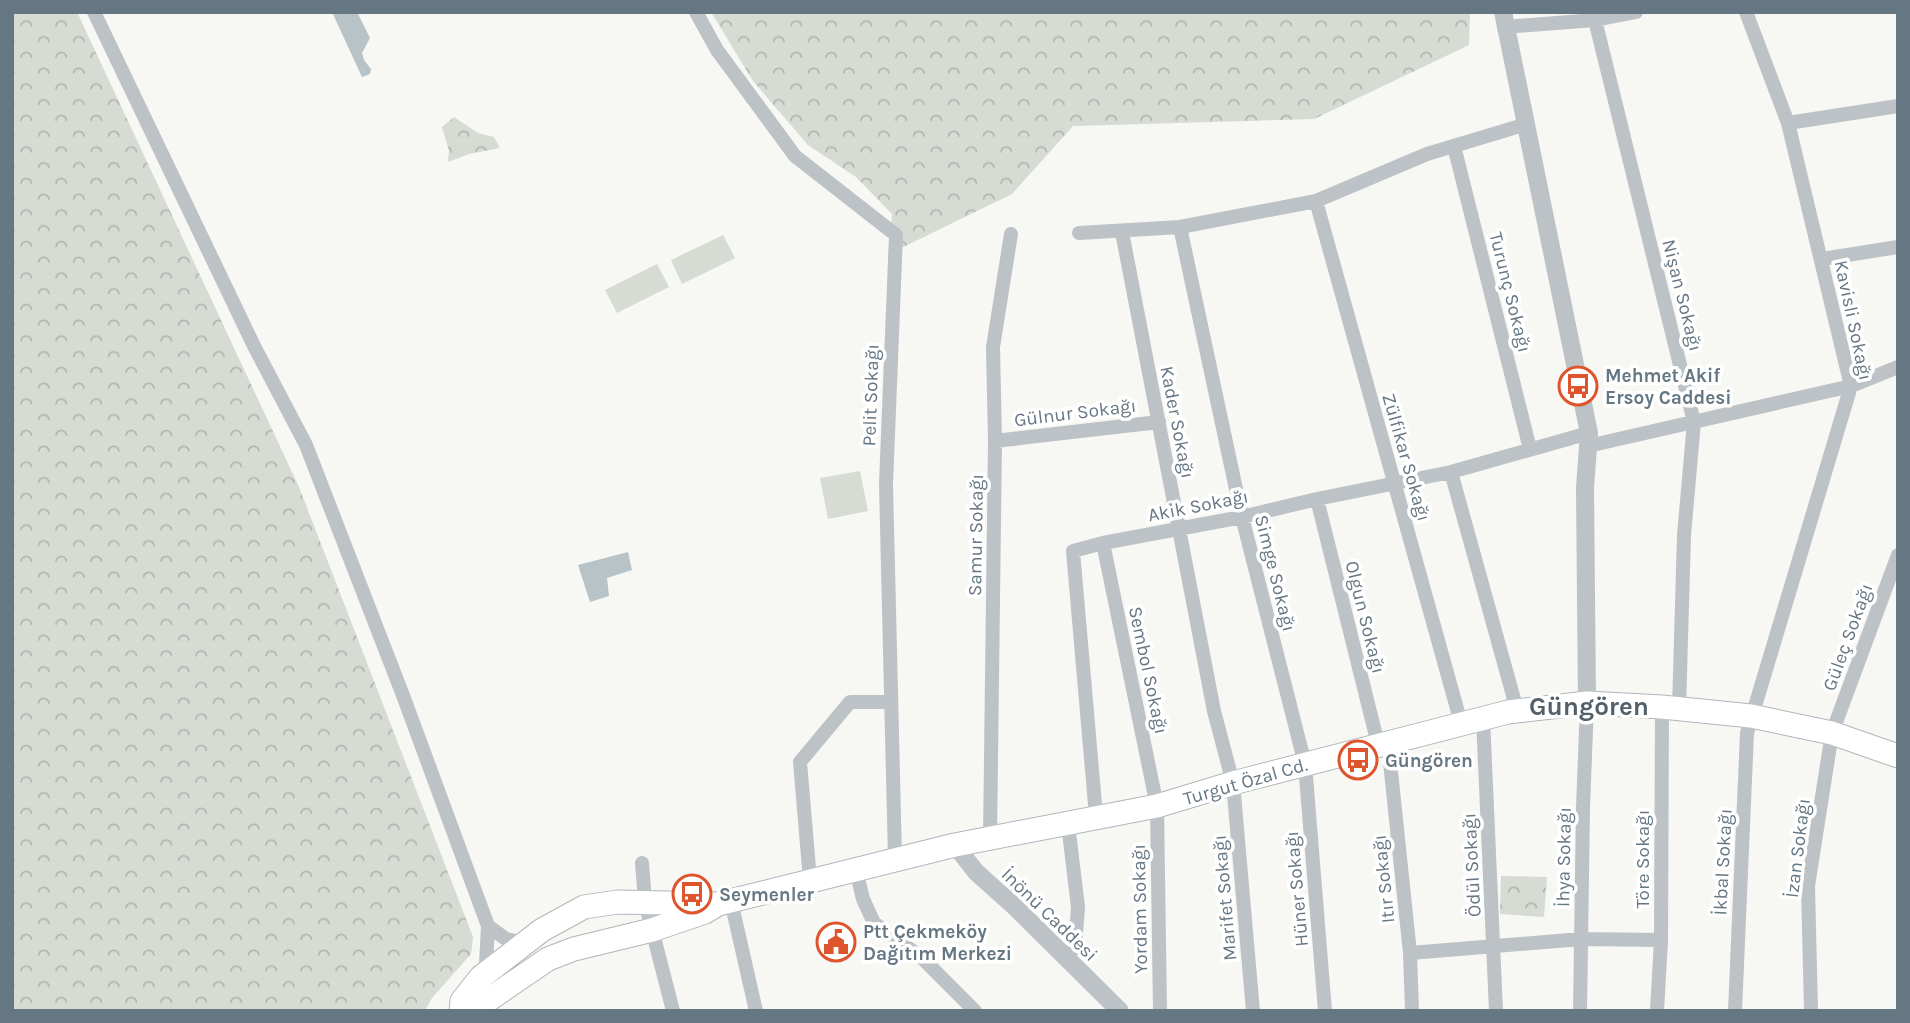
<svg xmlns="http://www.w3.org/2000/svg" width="1910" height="1023" viewBox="0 0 1910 1023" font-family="Karla,sans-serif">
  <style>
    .forest { fill: url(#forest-crowns) }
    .garden { fill: #d6dbd3 }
    .water { fill: #b7c3c7 }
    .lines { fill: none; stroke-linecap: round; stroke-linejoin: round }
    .primary-casing { stroke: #b1b6ba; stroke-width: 25 }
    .minor { stroke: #bdc2c6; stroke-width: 14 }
    .tertiary { stroke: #bdc2c6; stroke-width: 18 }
    .primary { stroke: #fff; stroke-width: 23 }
    .labels { text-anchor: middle; stroke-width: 7; stroke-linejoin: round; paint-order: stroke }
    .street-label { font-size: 19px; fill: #667784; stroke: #fff }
    .poi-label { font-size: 19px; font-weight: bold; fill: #667784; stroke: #fff; text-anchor: start }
    .district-label { font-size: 26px; font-weight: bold; fill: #546069; stroke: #fff }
  </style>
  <defs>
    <pattern id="forest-crowns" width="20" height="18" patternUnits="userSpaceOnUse" patternTransform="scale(1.75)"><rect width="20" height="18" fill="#d6dbd3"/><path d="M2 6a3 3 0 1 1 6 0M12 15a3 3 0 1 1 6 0" fill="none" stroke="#b1b6b1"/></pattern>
  </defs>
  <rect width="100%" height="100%" fill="#f7f7f3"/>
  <path class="forest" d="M12 12H77L299 487 473 937 471 954 432 998 425 1011H12Z
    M711 12H1470L1469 45 1314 119 1073 126 1012 194 889 254 892 214 856 177 808 145 753 81Z
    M454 117 478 133 494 137 500 148 469 154 448 162 449 151 442 127Z
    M1501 876 1547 877 1544 917 1500 914Z"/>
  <path class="garden" d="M723 235 735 258 682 284 671 260Z
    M657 264 669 287 617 313 605 290Z
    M860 471 868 511 828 519 820 478Z"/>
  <path class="water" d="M332 12H357L370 38 362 53 364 60 371 69 370 74 362 77Z
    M628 552 632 570 607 578 609 596 590 602 578 565Z"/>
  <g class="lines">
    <defs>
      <path id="primary" d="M461 1011 462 1001 481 977 542 930 584 907 618 902 718 904 955 845 1157 806 1233 783 1508 712 1587 703 1662 707 1751 716 1832 733 1898 756
        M472 1011 548 959 574 949 652 930 705 912 715 906"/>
    </defs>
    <use href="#primary" class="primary-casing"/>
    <path class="minor" d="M94 12 254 346 306 445 404 698 488 926 486 964 482 974
      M696 12 717 50 795 156 896 235 886 484 895 859
      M1595 20 1694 422 1684 535 1679 709
      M1504 27 1595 20 1636 12
      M1788 123 1898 106
      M1454 146 1530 449
      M1316 201 1461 723
      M1180 227 1242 517 1305 764 1325 1011
      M1122 232 1214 711 1233 783 1253 1011
      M1079 233 1180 227 1316 201 1427 154 1527 124
      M1822 259 1898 247
      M995 441 1159 422
      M1588 446 1851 386 1898 367
      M1451 472 1517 710
      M1317 499 1378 744
      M1103 543 1157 806 1160 1011
      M1483 718 1496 1011
      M1388 743 1410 953 1412 1011
      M1096 816 1073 551 1103 543 1242 517 1317 499 1451 472 1589 433
      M990 838 995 441 993 347 1011 234
      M642 863 645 902 673 1011
      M856 870 863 899 874 923 922 958 975 1011
      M810 880 800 762 850 702H891
      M731 901 756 1011
      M488 926 506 939 525 943
      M1410 953 1581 939 1661 940
      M1066 958 1075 947 1078 907 1068 824
      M1580 1011 1583 808 1587 703
      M1657 1011 1661 940 1662 707
      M1735 1011 1747 733 1851 386 1788 123 1746 12
      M1811 1011 1808 886 1832 733 1898 555"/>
    <path class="tertiary" d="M1503 12 1589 433 1585 488 1587 703
      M955 845 976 872 1015 907 1120 1011"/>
    <use href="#primary" class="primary"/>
  </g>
  <defs>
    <symbol id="bus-ring" viewBox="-11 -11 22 22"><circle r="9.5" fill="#fff" stroke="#de542c" stroke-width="1.5"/><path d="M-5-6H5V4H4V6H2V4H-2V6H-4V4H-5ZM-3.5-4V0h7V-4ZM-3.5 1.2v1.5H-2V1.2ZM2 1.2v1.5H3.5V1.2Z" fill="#de542c"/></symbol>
    <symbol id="civic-ring" viewBox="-11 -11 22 22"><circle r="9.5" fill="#fff" stroke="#de542c" stroke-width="1.5"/><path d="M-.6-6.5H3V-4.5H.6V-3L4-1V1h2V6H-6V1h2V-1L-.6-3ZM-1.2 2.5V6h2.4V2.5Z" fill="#de542c"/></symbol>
  </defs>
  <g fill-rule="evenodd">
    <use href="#bus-ring" x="1556" y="364" width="44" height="44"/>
    <use href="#bus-ring" x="1336" y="738" width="44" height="44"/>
    <use href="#bus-ring" x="670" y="872" width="44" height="44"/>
    <use href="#civic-ring" x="814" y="920" width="44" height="44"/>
  </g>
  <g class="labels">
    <g class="street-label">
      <text transform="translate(1511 292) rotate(76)" y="7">Turunç Sokağı</text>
      <text transform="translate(1683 295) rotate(76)" y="7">Nişan Sokağı</text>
      <text transform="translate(1854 320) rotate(78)" y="7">Kavisli Sokağı</text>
      <text transform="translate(870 395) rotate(-88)" y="7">Pelit Sokağı</text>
      <text transform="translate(1075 412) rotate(-7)" y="7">Gülnur Sokağı</text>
      <text transform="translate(1178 422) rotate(79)" y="7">Kader Sokağı</text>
      <text transform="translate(1407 457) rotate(74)" y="7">Zülfikar Sokağı</text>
      <text transform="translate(1198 505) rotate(-11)" y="7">Akik Sokağı</text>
      <text transform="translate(975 535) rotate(-89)" y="7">Samur Sokağı</text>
      <text transform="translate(1276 573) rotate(76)" y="7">Simge Sokağı</text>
      <text transform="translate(1366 617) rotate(76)" y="7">Olgun Sokağı</text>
      <text transform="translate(1847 637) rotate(-70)" y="7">Güleç Sokağı</text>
      <text transform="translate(1149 670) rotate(78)" y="7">Sembol Sokağı</text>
      <text transform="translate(1245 781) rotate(-16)" y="7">Turgut Özal Cd.</text>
      <text transform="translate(1797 848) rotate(-83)" y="7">İzan Sokağı</text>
      <text transform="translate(1563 857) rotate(-89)" y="7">İhya Sokağı</text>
      <text transform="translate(1642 859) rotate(-90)" y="7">Töre Sokağı</text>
      <text transform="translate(1722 862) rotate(-87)" y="7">İkbal Sokağı</text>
      <text transform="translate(1471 865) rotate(-93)" y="7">Ödül Sokağı</text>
      <text transform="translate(1383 879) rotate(-96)" y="7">Itır Sokağı</text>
      <text transform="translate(1296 889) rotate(-95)" y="7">Hüner Sokağı</text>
      <text transform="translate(1224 898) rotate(-95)" y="7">Marifet Sokağı</text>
      <text transform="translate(1139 909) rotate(-91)" y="7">Yordam Sokağı</text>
      <text transform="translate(1050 914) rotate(44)" y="7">İnönü Caddesi</text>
    </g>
    <g class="poi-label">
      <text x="1605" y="382">Mehmet Akif<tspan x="1605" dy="22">Ersoy Caddesi</tspan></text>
      <text x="1385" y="767">Güngören</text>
      <text x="719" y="901">Seymenler</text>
      <text x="863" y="938">Ptt Çekmeköy<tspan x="863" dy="22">Dağıtım Merkezi</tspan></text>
    </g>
    <g class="district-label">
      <text x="1589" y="715">Güngören</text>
    </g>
  </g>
  <rect width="1910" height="1023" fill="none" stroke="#667784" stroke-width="28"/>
</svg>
